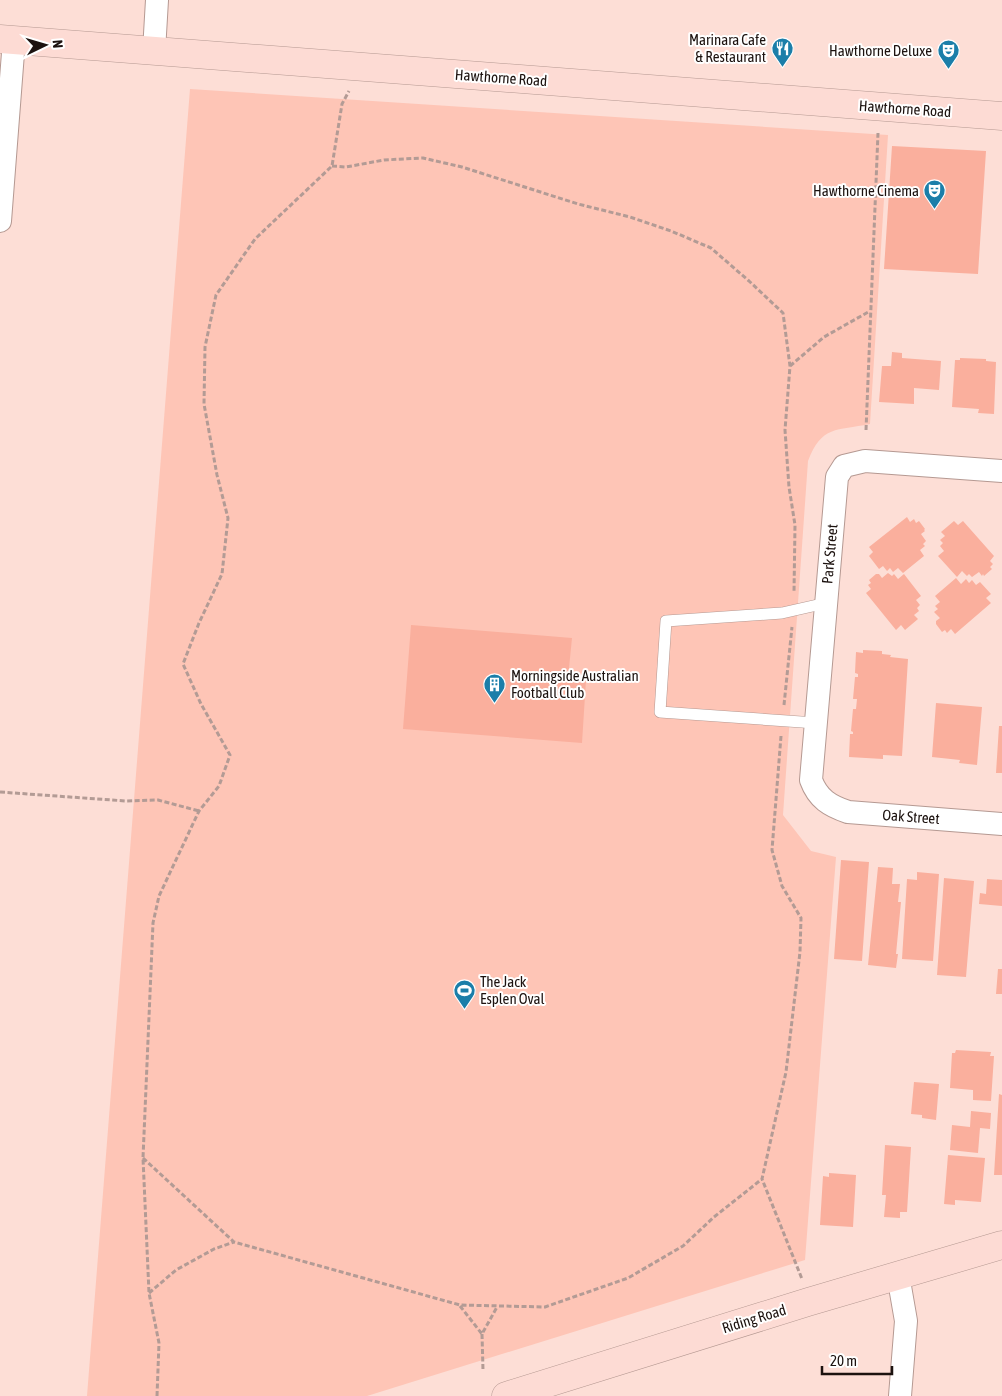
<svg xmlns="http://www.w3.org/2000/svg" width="1002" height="1396" viewBox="0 0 1002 1396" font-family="'Asap Condensed',sans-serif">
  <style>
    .green { fill: #fec5b6 }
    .building { fill: #faaf9d }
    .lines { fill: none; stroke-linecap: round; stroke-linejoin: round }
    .lane-casing { stroke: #b59992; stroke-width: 12 }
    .street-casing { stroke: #b59992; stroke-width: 24 }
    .secondary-casing { stroke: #b59992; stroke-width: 29 }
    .path { stroke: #b39b95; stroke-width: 3; stroke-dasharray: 5 2.5; stroke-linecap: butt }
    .lane { stroke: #fff; stroke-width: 11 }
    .street { stroke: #fff; stroke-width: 22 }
    .secondary { stroke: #fddbd4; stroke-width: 28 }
    .labels { text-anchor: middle; stroke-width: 4; stroke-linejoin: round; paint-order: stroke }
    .poi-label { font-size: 15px; fill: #1c120f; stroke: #fff; text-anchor: end }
    .street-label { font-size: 15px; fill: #1c120f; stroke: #fff }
  </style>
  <rect width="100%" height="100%" fill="#fdded6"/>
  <path class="green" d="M190 89 888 135 870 424C836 431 822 425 808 461L783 815 811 851 836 857 805 1260 367 1396H87Z"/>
  <path class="building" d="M892 146 986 151 978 274 884 269Z
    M892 352 902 353V358L941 361 939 390 914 388V404L879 402 882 366H891Z
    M960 358 986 359V361L996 362 994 414 978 413 979 409 952 407 955 360H960Z
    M907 517 910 522 914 519 916 523 919 521 925 529 924 530 925 531 921 534 926 541 923 544 925 546 920 550 924 556 903 573 898 568 893 572 890 568 887 571 883 566 879 569 869 556 873 552 869 547Z
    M954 521 958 525 963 521 994 556 990 561 993 564 990 567 992 569 984 576 983 574 982 576 979 572 972 577 969 574 967 576 962 571 957 577 938 556 944 551 940 546 943 543 940 540 945 536 941 532Z
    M888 573 892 576 894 574 898 579 904 574 921 596 916 600 920 605 917 608 919 611 914 615 918 619 905 630 901 625 896 630 866 593 871 589 868 585 871 583 869 580 876 574H879L882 578Z
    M956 578 961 584 966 579 969 583 972 580 976 585 980 582 991 594 986 598 991 603 955 634 951 629 947 633 945 630 942 632 936 624V621L940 618 934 612 938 609 935 606 940 602 935 596Z
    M411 625 572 638 568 678 586 680 582 743 403 729Z
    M863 650 882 651V654L891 655 890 657 908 659 902 756 883 755V759L849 757 850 734H853V732L851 731 853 709H856L857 699H853L855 677H858V674L855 673 856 652 863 653Z
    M936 703 982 707 977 765 959 763 960 760 932 757Z
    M999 726H1002V773H996Z
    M841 860 869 862 862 961 834 959Z
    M878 867 893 868 892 884H900L898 902H901L896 954H898L896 968 868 965Z
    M917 872 939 874 933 961 902 959 907 879 917 880Z
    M944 878 974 881 966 977 937 975Z
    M987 879 1002 880V906L979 904 980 893 986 894Z
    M998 969H1002V994H996Z
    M956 1050 991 1052 990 1056H994L991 1101 973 1100V1090L950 1088 952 1053H955Z
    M914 1082 939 1084 936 1120 922 1118V1115L911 1114Z
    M999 1094 1002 1095V1175H994Z
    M971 1111 991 1113 990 1129 980 1128 978 1153 950 1150 952 1125 970 1127Z
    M885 1145 911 1147 907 1212H900V1218L884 1217 886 1195H882Z
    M948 1155 985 1158 981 1202 955 1200V1205L944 1204Z
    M829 1173 856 1175 853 1227 820 1225 823 1176 829 1177Z"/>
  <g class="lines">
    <defs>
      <path id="lane" d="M816 723 660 712 666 621 782 613 826 603"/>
      <path id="street" d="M154 51 157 0
        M0 221 14 40
        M1002 471 865 461 844 466 837 477 811 780C818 799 830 806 848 812L1002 824
        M898 1275 906 1321 900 1396"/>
      <path id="secondary" d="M0 39 1002 116
        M506 1396 808 1302 1002 1245"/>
    </defs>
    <use href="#lane" class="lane-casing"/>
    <use href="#street" class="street-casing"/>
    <use href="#secondary" class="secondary-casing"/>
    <path class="path" d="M332 166 346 167 384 160 423 158 462 167 578 204 630 217 671 231 711 248 749 281 783 313 790 366 785 430 789 487 795 525 794 593
      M790 366 824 337 870 311
      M866 430 878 133
      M784 705 792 627
      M781 736 772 850 782 886 801 918 800 952 786 1072 762 1179 802 1279
      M0 792 126 801 158 800 199 811
      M143 1158 234 1242 460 1305 545 1307 628 1278 683 1246 714 1217 762 1179
      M149 1293 176 1270 214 1249 234 1242
      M460 1306 482 1334 497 1307
      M482 1334 483 1370
      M157 1396 159 1343 149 1293 143 1158 153 923 159 896 199 811 219 786 230 755 201 704 183 664 199 623 222 574 228 518 217 475 204 404 205 347 216 295 255 239 332 166 342 104 349 91"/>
    <use href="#lane" class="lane"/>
    <use href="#street" class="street"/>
    <use href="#secondary" class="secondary"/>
  </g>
  <defs>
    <symbol id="restaurant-pin" viewBox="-11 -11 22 30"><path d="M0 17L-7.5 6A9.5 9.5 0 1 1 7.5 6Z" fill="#1b7ea9" stroke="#fff"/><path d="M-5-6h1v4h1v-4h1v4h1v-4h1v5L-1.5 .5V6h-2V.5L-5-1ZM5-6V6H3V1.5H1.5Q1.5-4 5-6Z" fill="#fff"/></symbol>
    <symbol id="theatre-pin" viewBox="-11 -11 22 30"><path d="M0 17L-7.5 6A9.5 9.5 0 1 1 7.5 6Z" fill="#1b7ea9" stroke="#fff"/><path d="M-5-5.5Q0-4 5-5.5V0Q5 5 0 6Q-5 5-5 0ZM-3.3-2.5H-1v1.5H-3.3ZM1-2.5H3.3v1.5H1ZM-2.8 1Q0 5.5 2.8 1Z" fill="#fff"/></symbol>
    <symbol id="building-pin" viewBox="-11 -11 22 30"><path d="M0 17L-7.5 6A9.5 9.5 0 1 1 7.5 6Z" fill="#1b7ea9" stroke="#fff"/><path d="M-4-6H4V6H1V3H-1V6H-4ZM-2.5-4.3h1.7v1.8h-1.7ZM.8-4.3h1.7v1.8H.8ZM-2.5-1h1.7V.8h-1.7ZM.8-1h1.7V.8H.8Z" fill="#fff"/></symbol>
    <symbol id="stadium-pin" viewBox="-11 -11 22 30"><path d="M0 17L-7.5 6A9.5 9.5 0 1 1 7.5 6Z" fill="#1b7ea9" stroke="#fff"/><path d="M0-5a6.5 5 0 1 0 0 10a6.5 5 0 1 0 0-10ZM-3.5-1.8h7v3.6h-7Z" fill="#fff"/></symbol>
  </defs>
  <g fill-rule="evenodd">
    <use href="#restaurant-pin" x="770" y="36" width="25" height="34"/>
    <use href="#theatre-pin" x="936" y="38" width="25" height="34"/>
    <use href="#theatre-pin" x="922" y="178" width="25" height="34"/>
    <use href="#building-pin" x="482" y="672" width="25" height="34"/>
    <use href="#stadium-pin" x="452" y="978" width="25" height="34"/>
  </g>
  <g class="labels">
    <g class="poi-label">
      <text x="766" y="45">Marinara Cafe<tspan x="766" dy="17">&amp; Restaurant</tspan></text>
      <text x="932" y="56">Hawthorne Deluxe</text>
      <text x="919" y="196">Hawthorne Cinema</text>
      <text x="511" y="681" text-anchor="start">Morningside Australian<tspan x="511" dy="17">Football Club</tspan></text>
      <text x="480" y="987" text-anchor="start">The Jack<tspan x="480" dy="17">Esplen Oval</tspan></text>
    </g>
    <g class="street-label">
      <text transform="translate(501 78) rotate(4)" y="5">Hawthorne Road</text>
      <text transform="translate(905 109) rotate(4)" y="5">Hawthorne Road</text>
      <text transform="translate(830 554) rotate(-85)" y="5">Park Street</text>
      <text transform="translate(911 817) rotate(4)" y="5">Oak Street</text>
      <text transform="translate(754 1319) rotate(-17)" y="5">Riding Road</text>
    </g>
  </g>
  <g transform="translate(45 45) rotate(85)" stroke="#ffffff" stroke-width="4" paint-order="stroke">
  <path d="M0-4L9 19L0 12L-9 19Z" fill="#1c120f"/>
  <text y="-8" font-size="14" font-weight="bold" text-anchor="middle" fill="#1c120f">N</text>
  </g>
  <path d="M822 1366v8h70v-8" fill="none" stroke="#1c120f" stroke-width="2.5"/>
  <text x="830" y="1366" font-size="15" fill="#1c120f" stroke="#ffffff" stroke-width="4" paint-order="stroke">20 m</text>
</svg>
